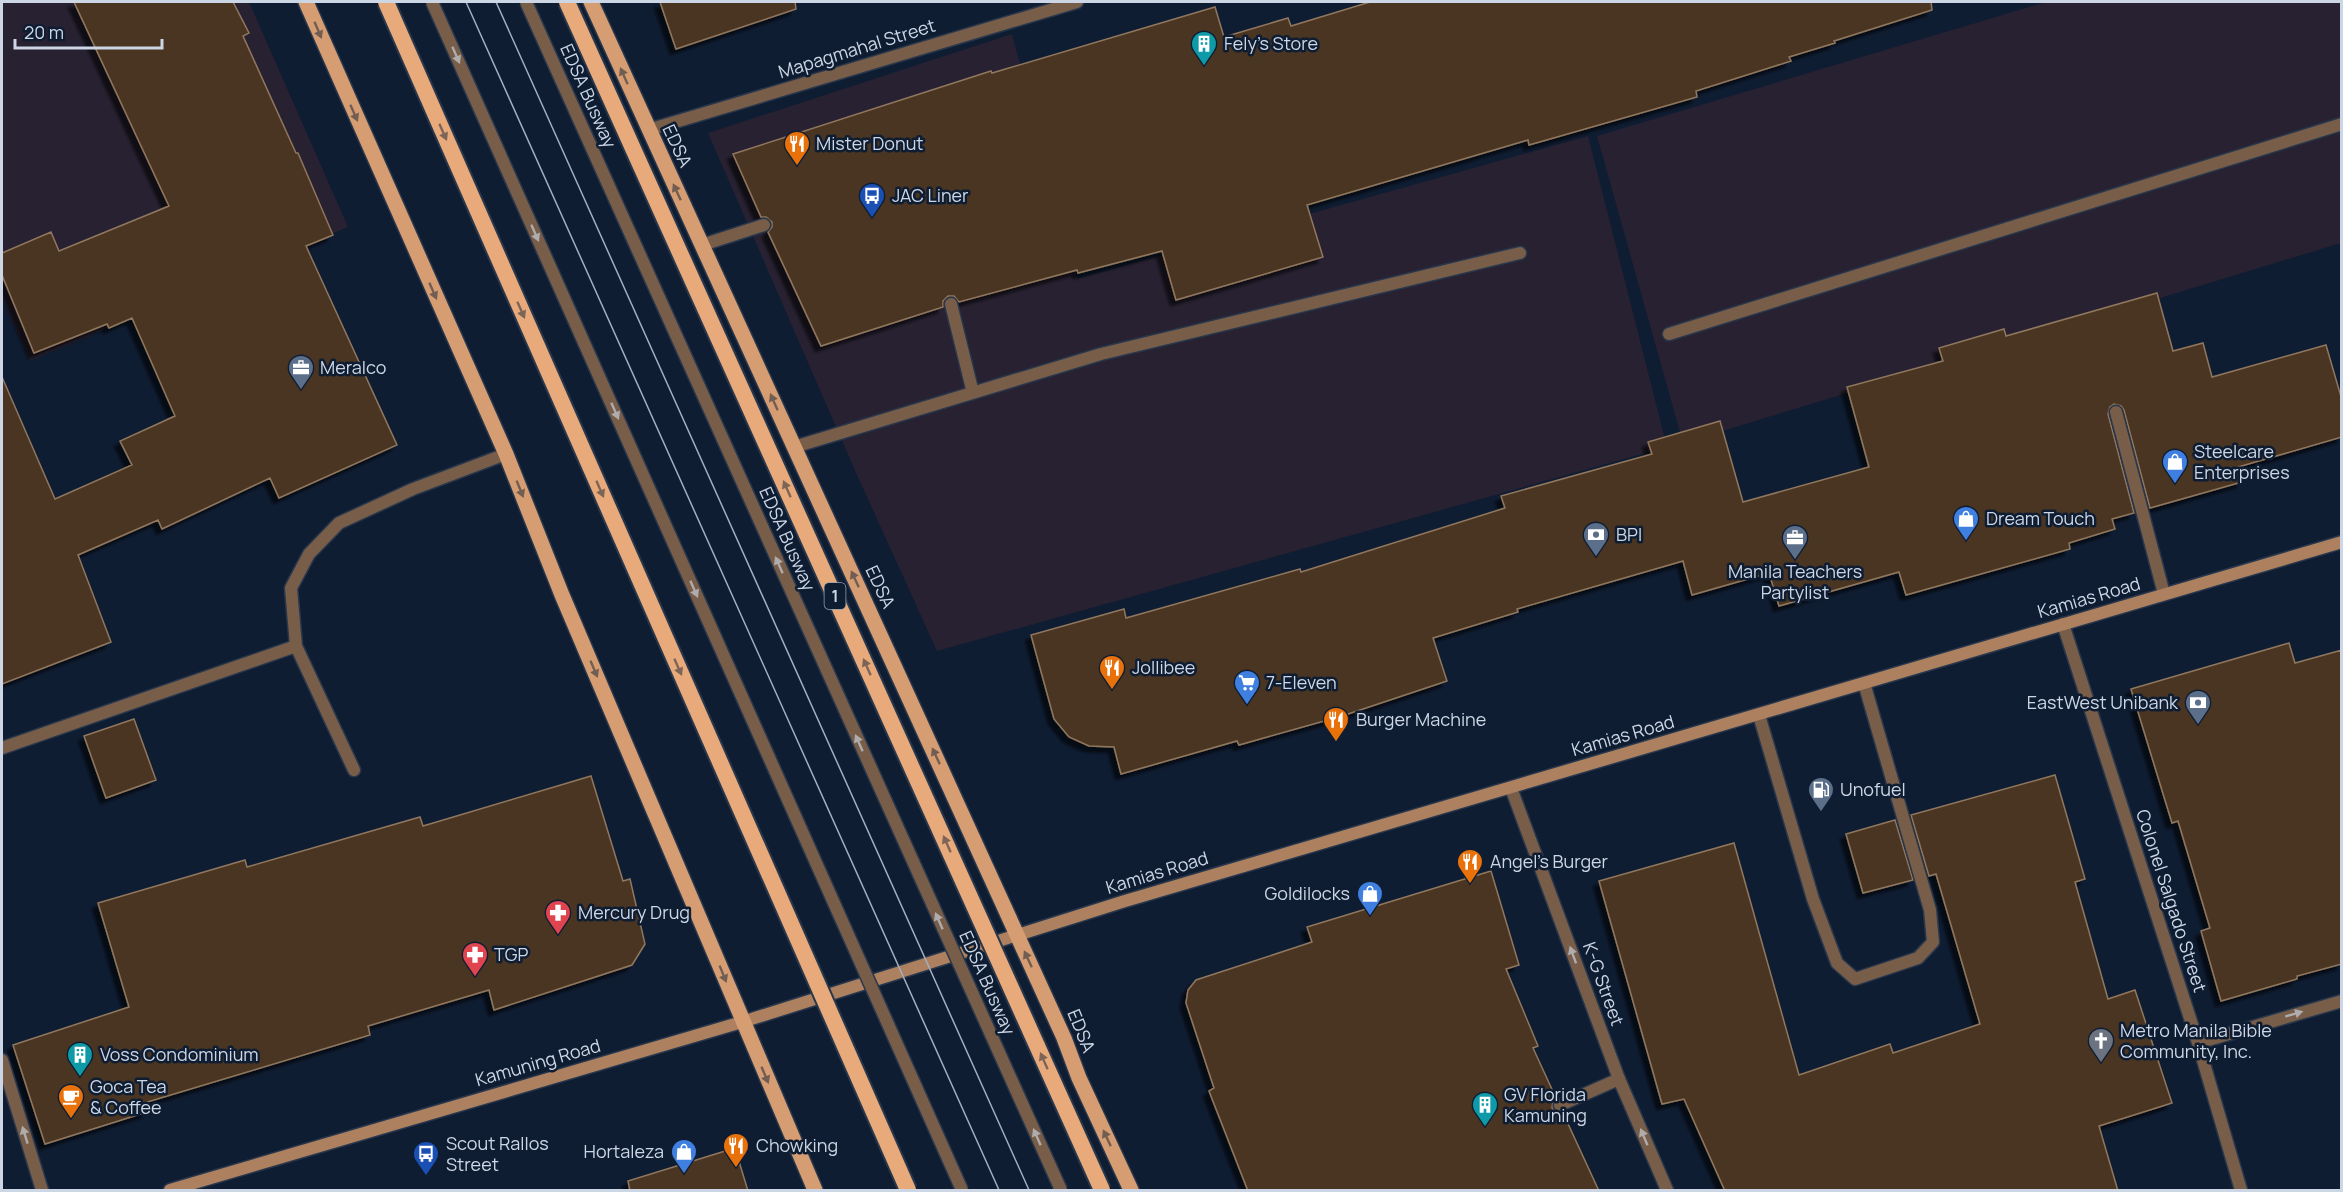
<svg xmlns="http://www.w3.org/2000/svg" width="2343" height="1192" viewBox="0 0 2343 1192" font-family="Manrope,sans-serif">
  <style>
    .industrial { fill: #272131 }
    .building { fill: #4a3520; stroke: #90775e; stroke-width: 1.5; filter: url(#shadow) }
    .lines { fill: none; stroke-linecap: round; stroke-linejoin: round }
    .service-casing { stroke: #29374c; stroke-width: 15 }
    .minor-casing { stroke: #29374c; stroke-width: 15 }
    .tertiary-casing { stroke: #29374c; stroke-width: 15 }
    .secondary-casing { stroke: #29374c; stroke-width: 15 }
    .primary-casing { stroke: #29374c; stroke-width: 18 }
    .service { stroke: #785d49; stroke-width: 12 }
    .minor { stroke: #785d49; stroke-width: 12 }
    .tertiary { stroke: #785d49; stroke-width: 12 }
    .secondary { stroke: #ad8160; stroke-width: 12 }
    .primary { stroke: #d69d72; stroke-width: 15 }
    .tram { stroke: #a4aebf; stroke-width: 1.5 }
    .service-bridge-casing { stroke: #29374c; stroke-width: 15; stroke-linecap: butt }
    .trunk-bridge-casing { stroke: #29374c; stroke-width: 20; stroke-linecap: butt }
    .service-bridge { stroke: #785d49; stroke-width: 12 }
    .trunk-bridge { stroke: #e8aa7a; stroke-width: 16 }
    .oneway { fill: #725d52 }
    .oneway2 { fill: #afacae }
    .oneway3 { fill: #7c6456 }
    .labels { text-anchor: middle; stroke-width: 5; stroke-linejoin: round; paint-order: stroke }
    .shield { fill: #0f1d33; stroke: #939eb0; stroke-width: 1.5 }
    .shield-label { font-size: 16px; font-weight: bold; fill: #ccd6e5 }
    .poi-label { font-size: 18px; fill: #ccd6e5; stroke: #0f1d33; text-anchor: start }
    .street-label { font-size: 18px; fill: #ccd6e5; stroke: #0f1d33 }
  </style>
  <defs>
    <filter id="shadow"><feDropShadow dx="-5.5" dy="5.5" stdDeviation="1.5" flood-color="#0009"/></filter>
  </defs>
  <rect width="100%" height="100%" fill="#0f1d33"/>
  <path class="industrial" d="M2 2H249L348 227 30 361 2 299Z
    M2046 2H2341V243L1683 443 1597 136Z
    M1012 34 1077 279 1588 136 1667 447 937 651 857 475 708 133Z"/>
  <path class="building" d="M74 2H233L249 33 243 36 296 153H298L333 235 306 246 397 445 279 498 270 478 162 529 158 520 78 555 111 642 2 684V377L55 499 132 465 120 441 175 416 132 318 109 328 107 324 34 353 2 275V253L51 232 59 251 169 206Z
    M660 2H795L796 9 676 49Z
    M1370 2H1931L1932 10 1834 41 1835 43 1789 57 1791 61 1696 91 1697 97 1529 145 1528 140 1307 205 1323 257 1176 300 1162 251 1078 273 1077 270 959 302 954 296H948L943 301V307L821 346 768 232 772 227V222L766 217H761L733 154 991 71 992 73 1215 7 1224 37 1288 18 1291 26Z
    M2157 293 2173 351 2203 343 2212 377 2326 345 2342 400V437L2238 467 2242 482 2150 508 2124 410 2121 406 2114 404 2110 407 2108 414 2134 513 2112 519 2115 529 2069 543 2070 549 1906 595 1899 572 1779 606 1769 573 1692 595 1683 561 1517 609 1518 612 1433 638 1447 681 1342 716 1239 745 1237 741 1121 774 1114 747 1089 746 1069 737 1054 719 1031 635 1124 609 1126 618 1300 569 1301 572 1505 508 1501 496 1652 454 1648 442 1720 421 1743 502 1869 467 1847 387 1943 361 1939 348 2004 329 2006 336Z
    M2289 643 2295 663 2342 650V964L2297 976V979L2221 1001 2201 931 2210 928 2178 821 2172 823 2131 689Z
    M134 719 156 780 106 798 84 736Z
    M2055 775 2085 879 2075 882 2108 999 2135 990 2172 1103 2099 1126 2118 1191H1725L1684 1099 1662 1104 1599 881 1734 843 1799 1075 1890 1044 1893 1053 1980 1024 1936 874 1929 876 1911 815Z
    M591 776 623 881 630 879 645 944 632 965 494 1010 489 990 368 1026 370 1035 144 1103 147 1112 45 1144 13 1045 129 1007 98 903 245 860 247 867 420 817 423 826Z
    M1895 820 1913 880 1863 893 1846 834Z
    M1491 871 1519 965 1506 969 1538 1046 1533 1048 1556 1098 1553 1101 1552 1108 1556 1112 1563 1113 1599 1191H1248L1209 1091 1214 1088 1186 1003 1188 990 1196 980 1312 942 1307 927Z
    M735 1148 748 1191H630L628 1181Z"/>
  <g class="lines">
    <defs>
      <path id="service" d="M702 245 764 225
        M951 304 973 393
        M1669 334 2342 124
        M2116 412 2164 594
        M794 447 1101 354 1520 253
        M296 646 354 770
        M1759 715 1813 899 1837 963 1855 979 1918 958 1933 942 1930 910 1864 683
        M2 748 296 646 291 588 309 554 339 523 413 489 506 454
        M1560 1105 1619 1079"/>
      <path id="minor" d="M2063 624 2198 1043 2241 1190
        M1511 788 1619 1079 1667 1190
        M2198 1043 2342 1001
        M2 1060 42 1190"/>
      <path id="tertiary" d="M648 130 1077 2"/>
      <path id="secondary" d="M170 1190 742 1022 1125 901 2342 542"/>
      <path id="primary" d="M306 2 506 454 562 595 815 1190
        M591 2 960 810 1064 1038 1079 1078 1131 1190"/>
    </defs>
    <use href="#service" class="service-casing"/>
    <use href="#minor" class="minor-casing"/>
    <use href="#tertiary" class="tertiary-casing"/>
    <use href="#secondary" class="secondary-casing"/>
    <use href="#primary" class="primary-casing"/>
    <use href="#service" class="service"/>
    <use href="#minor" class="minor"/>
    <use href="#tertiary" class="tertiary"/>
    <use href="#secondary" class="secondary"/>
    <use href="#primary" class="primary"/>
    <path class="tram" d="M466 2 999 1190
      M496 2 1029 1190"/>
    <defs>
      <path id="service-bridge" d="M432 2 962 1190
        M526 2 1061 1190"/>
      <path id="trunk-bridge" d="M386 2 908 1190
        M567 2 1102 1190"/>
    </defs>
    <use href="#service-bridge" class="service-bridge-casing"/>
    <use href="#trunk-bridge" class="trunk-bridge-casing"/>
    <use href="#service-bridge" class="service-bridge"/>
    <use href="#trunk-bridge" class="trunk-bridge"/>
  </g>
  <defs><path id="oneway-solid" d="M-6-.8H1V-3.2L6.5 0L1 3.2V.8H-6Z" transform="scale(1.5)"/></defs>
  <g class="oneway">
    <use href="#oneway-solid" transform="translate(318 30) rotate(67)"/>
    <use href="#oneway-solid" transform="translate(624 76) rotate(-114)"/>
    <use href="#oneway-solid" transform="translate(354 113) rotate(66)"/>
    <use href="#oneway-solid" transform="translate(677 192) rotate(-115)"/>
    <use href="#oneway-solid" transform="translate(433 291) rotate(66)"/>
    <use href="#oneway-solid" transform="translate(774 402) rotate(-114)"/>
    <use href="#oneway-solid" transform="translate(520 489) rotate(68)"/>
    <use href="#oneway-solid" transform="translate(855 579) rotate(-115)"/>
    <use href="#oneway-solid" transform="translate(594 669) rotate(67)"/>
    <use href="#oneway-solid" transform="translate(936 756) rotate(-115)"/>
    <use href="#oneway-solid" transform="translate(1028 959) rotate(-115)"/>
    <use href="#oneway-solid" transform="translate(723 974) rotate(68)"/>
    <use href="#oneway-solid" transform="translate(765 1075) rotate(67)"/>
    <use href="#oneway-solid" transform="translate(1107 1138) rotate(-115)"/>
  </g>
  <g class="oneway2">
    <use href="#oneway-solid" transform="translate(456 55) rotate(66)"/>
    <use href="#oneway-solid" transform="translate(535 233) rotate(66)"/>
    <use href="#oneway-solid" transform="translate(615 411) rotate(66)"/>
    <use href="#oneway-solid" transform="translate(779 565) rotate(-114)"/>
    <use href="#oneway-solid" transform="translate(694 589) rotate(66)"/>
    <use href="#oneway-solid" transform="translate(859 743) rotate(-114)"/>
    <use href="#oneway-solid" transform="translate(939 921) rotate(-114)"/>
    <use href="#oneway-solid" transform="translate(1573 955) rotate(-110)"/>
    <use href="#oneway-solid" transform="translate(2294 1014) rotate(-16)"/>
    <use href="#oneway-solid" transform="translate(25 1135) rotate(-107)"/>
    <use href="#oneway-solid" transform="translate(1037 1137) rotate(-114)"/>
    <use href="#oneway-solid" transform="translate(1644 1137) rotate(-113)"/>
  </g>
  <g class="oneway3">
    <use href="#oneway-solid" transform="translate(443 132) rotate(66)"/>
    <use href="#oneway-solid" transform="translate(521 310) rotate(66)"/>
    <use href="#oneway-solid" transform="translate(600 489) rotate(66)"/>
    <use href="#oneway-solid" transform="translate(787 489) rotate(-114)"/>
    <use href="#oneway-solid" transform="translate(678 667) rotate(66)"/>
    <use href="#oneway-solid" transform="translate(867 667) rotate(-114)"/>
    <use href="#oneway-solid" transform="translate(947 844) rotate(-114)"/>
    <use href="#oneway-solid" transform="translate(1044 1061) rotate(-114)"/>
  </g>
  <defs>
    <symbol id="building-pin" viewBox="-11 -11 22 30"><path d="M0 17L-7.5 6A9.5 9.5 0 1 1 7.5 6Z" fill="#0f9aa8" stroke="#0f1d33"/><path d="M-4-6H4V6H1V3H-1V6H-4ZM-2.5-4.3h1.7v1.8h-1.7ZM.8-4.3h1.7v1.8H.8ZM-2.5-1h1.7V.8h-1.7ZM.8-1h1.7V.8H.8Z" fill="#fff"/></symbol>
    <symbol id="restaurant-pin" viewBox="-11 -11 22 30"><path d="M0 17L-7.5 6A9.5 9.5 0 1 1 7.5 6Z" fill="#e8710a" stroke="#0f1d33"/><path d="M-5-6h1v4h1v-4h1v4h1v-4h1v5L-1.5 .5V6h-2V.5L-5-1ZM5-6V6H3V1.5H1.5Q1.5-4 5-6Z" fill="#fff"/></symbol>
    <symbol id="bus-pin" viewBox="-11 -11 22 30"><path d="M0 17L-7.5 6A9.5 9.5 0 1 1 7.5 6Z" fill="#1a4fb4" stroke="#0f1d33"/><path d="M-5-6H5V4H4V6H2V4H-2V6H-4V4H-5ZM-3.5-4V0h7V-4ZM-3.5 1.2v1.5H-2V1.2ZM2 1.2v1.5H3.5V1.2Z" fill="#fff"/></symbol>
    <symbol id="office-pin" viewBox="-11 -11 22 30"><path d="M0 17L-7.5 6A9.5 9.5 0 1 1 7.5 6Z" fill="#5c6f8a" stroke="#0f1d33"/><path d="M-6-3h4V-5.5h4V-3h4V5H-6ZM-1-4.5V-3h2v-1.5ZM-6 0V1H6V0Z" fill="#fff"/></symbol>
    <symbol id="shop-pin" viewBox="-11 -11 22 30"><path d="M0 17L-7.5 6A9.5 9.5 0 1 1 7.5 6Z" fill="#3f7fe0" stroke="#0f1d33"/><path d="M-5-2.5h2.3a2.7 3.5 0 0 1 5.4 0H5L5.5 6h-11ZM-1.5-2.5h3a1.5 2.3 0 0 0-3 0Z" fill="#fff"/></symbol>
    <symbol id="bank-pin" viewBox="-11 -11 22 30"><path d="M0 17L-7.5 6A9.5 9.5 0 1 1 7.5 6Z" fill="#5c6f8a" stroke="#0f1d33"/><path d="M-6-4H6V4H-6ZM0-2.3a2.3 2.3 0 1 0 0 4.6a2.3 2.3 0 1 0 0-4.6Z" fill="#fff"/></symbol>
    <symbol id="supermarket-pin" viewBox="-11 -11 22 30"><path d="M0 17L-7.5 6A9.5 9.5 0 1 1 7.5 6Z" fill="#3f7fe0" stroke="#0f1d33"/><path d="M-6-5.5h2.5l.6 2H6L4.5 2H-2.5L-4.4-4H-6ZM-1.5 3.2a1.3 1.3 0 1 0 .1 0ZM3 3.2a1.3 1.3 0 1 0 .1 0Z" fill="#fff"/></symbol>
    <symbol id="fuel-pin" viewBox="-11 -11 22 30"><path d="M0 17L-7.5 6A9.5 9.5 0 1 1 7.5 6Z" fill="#5c6f8a" stroke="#0f1d33"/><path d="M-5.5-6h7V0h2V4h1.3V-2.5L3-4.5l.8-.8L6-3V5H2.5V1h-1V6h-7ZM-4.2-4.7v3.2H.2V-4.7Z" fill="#fff"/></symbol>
    <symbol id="pharmacy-pin" viewBox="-11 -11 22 30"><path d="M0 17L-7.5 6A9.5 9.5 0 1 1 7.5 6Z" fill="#e0444e" stroke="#0f1d33"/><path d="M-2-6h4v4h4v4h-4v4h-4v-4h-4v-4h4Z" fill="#fff"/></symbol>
    <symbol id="church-pin" viewBox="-11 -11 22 30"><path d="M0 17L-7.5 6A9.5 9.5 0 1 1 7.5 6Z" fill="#6b7280" stroke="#0f1d33"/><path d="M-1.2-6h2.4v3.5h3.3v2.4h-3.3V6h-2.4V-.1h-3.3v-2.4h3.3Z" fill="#fff"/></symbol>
    <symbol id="cafe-pin" viewBox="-11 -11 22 30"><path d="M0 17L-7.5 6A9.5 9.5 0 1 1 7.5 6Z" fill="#e8710a" stroke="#0f1d33"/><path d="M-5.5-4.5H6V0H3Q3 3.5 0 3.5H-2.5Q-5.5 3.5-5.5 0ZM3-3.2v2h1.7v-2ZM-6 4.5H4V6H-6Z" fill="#fff"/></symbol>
  </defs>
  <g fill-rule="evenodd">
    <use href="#building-pin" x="1189" y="29" width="30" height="40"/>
    <use href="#restaurant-pin" x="782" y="129" width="30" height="40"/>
    <use href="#bus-pin" x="857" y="181" width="30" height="40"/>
    <use href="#office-pin" x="286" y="353" width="30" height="40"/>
    <use href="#shop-pin" x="2160" y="447" width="30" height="40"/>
    <use href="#shop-pin" x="1951" y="504" width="30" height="40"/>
    <use href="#bank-pin" x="1581" y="520" width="30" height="40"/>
    <use href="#office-pin" x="1780" y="523" width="30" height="40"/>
    <use href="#restaurant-pin" x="1097" y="653" width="30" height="40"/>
    <use href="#supermarket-pin" x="1232" y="668" width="30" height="40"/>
    <use href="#bank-pin" x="2183" y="688" width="30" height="40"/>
    <use href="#restaurant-pin" x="1321" y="705" width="30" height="40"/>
    <use href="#fuel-pin" x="1806" y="775" width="30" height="40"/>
    <use href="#restaurant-pin" x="1455" y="847" width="30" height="40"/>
    <use href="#shop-pin" x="1355" y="879" width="30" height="40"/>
    <use href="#pharmacy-pin" x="543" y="898" width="30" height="40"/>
    <use href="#pharmacy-pin" x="460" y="940" width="30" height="40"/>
    <use href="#church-pin" x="2086" y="1026" width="30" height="40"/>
    <use href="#building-pin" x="65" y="1040" width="30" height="40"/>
    <use href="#cafe-pin" x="56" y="1082" width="30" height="40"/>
    <use href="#building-pin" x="1470" y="1090" width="30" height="40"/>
    <use href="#restaurant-pin" x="721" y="1131" width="30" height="40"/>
    <use href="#shop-pin" x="669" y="1137" width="30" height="40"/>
    <use href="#bus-pin" x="411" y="1139" width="30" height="40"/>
  </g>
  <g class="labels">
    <rect class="shield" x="824.5" y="583" width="21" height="26" rx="4.5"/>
    <g class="shield-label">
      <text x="835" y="602">1</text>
    </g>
    <g class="poi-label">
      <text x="1224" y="50">Fely's Store</text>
      <text x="816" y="150">Mister Donut</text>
      <text x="892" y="202">JAC Liner</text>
      <text x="320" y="374">Meralco</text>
      <text x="2194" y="458">Steelcare<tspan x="2194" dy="21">Enterprises</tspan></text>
      <text x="1986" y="525">Dream Touch</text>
      <text x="1616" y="541">BPI</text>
      <text x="1795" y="578" text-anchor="middle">Manila Teachers<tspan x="1795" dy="21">Partylist</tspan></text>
      <text x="1132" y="674">Jollibee</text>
      <text x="1266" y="689">7-Eleven</text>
      <text x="2178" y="709" text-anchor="end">EastWest Unibank</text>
      <text x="1356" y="726">Burger Machine</text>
      <text x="1840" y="796">Unofuel</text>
      <text x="1490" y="868">Angel's Burger</text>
      <text x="1350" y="900" text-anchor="end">Goldilocks</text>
      <text x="578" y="919">Mercury Drug</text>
      <text x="494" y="961">TGP</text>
      <text x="2120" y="1037">Metro Manila Bible<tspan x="2120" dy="21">Community, Inc.</tspan></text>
      <text x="100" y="1061">Voss Condominium</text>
      <text x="90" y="1093">Goca Tea<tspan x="90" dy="21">&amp; Coffee</tspan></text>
      <text x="1504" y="1101">GV Florida<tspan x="1504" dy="21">Kamuning</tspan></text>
      <text x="446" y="1150">Scout Rallos<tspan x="446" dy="21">Street</tspan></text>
      <text x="756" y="1152">Chowking</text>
      <text x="664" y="1158" text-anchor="end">Hortaleza</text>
    </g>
    <g class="street-label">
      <text transform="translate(857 49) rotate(-17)" y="6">Mapagmahal Street</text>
      <text transform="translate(588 96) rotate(66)" y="6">EDSA Busway</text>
      <text transform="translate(677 146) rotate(65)" y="6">EDSA</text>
      <text transform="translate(787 539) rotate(66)" y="6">EDSA Busway</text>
      <text transform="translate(880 587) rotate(65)" y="6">EDSA</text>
      <text transform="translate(2089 598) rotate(-16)" y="6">Kamias Road</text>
      <text transform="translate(1623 736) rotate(-16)" y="6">Kamias Road</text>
      <text transform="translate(1157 873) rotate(-17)" y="6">Kamias Road</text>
      <text transform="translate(2171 901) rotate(72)" y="6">Colonel Salgado Street</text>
      <text transform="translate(987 983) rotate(66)" y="6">EDSA Busway</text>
      <text transform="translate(1603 984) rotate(70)" y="6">K-G Street</text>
      <text transform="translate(1081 1031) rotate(68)" y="6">EDSA</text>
      <text transform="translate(538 1063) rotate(-16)" y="6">Kamuning Road</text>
    </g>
  </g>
  <rect width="2343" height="1192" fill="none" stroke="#ccd6e5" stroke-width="6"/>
  <path d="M15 39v9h147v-9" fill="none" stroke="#ccd6e5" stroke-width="3"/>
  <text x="24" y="39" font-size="18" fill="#ccd6e5" stroke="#0f1d33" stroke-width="4.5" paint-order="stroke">20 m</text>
</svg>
